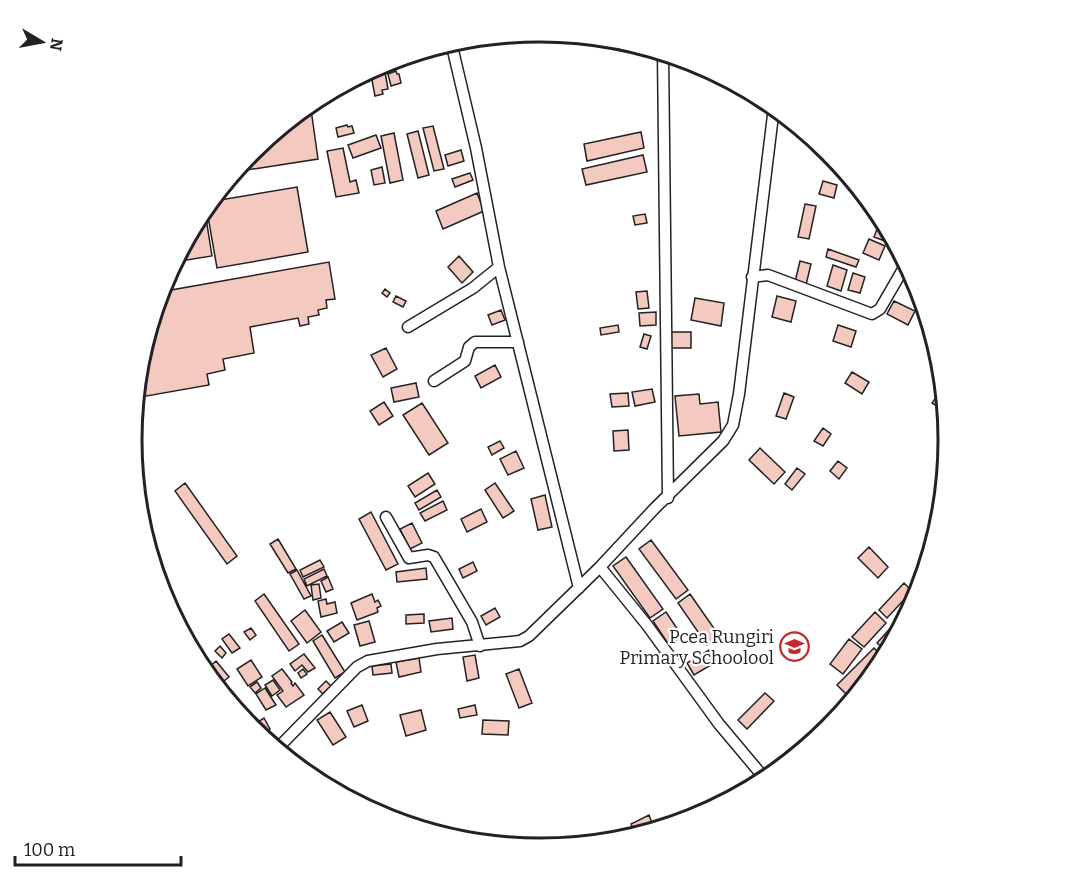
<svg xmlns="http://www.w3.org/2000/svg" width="1079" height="880" viewBox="0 0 1079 880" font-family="Bitter,serif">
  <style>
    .building { fill: #f3c9c0; stroke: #222; stroke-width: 1.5 }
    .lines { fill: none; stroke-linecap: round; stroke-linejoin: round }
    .minor-casing { stroke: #222; stroke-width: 13 }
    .minor { stroke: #fff; stroke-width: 10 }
    .labels { text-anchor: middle; stroke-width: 4.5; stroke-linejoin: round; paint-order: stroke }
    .poi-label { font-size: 18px; fill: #222; stroke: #fff; text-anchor: end }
    .rim { fill: none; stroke: #222; stroke-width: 3 }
  </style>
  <rect width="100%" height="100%" fill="#fff"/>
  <path class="building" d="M396 71 397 74H399L401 83 391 86 388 74Z
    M385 72 388 89 382 90 383 94 375 96 371 75Z
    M310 102 318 159 234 172 251 151Z
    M347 125 348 127 352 126 354 133 338 137 336 128Z
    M433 126 444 169 434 171 423 128Z
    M418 131 429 175 418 178 407 134Z
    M641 132 644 148 587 161 584 144Z
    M394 133 403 180 390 183 381 136Z
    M376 135 381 148 353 158 348 145Z
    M343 148 350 182 356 180 359 193 336 197 327 151Z
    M461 150 464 161 448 166 445 155Z
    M643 155 647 172 586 185 582 169Z
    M382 167 385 183 374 185 371 170Z
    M470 173 473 180 455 187 452 179Z
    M823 181 837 185 834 198 819 194Z
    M297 187 308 252 217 268 206 205 208 202Z
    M477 193 484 211 443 229 436 211Z
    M805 204 816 206 809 239 798 237Z
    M645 214 647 223 635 225 633 216Z
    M206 218 212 256 174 262 196 220Z
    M881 218 889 232 885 241 874 237Z
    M869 239 885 246 879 260 863 253Z
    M828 249 859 260 856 267 826 257Z
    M459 256 473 272 462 283 448 267Z
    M800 261 811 264 806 285 795 282Z
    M329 262 335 299 326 300 327 308 318 310 319 315 308 317 309 324 300 326 298 318 250 327 254 353 223 359 225 370 207 374 209 385 141 397 137 377 139 360 160 292Z
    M833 265 847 270 841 291 827 286Z
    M853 273 865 277 860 293 848 290Z
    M385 289 390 293 387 297 382 293Z
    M647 291 649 308 638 309 636 292Z
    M396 296 406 301 403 307 393 302Z
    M777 296 796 301 791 322 772 317Z
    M695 298 724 303 721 326 691 320Z
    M894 301 915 311 908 325 887 314Z
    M501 310 505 320 492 325 488 315Z
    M656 312V325L640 326 639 313Z
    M618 325 619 332 601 335 600 328Z
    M838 325 856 331 851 347 833 341Z
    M670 332H691V348H670Z
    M644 334 651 336 647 349 640 347Z
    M386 348 397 369 383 377 371 355Z
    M495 365 501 377 481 388 475 376Z
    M852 372 869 382 862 394 845 383Z
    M416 383 419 397 394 402 391 388Z
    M943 387 945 407 943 410 932 403Z
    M652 389 655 402 635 406 632 392Z
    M628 393 629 406 612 407 610 394Z
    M784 393 794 397 786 419 776 416Z
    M699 394 700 404 718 402 721 432 679 436 675 396Z
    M384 402 393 416 379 425 370 411Z
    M422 403 448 443 429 455 403 415Z
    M823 428 831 434 823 446 814 441Z
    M628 430 629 450 614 451 613 431Z
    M500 441 504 448 492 455 488 447Z
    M760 448 785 472 774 484 749 460Z
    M516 451 524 468 508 475 500 459Z
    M838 461 847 468 839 479 830 471Z
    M797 468 805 474 792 490 785 484Z
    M428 473 435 484 415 497 408 486Z
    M185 483 237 556 227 564 175 491Z
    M495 483 514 511 503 518 485 490Z
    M437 490 441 497 419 510 415 503Z
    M545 495 552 527 538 530 531 499Z
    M443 501 447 510 425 521 420 513Z
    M481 509 487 522 467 532 461 519Z
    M371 512 398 564 386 570 359 519Z
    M412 523 422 543 410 549 400 529Z
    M278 539 296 569 288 573 270 544Z
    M651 540 688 590 676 599 639 549Z
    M933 542 923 576 916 572Z
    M869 547 888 567 878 578 858 558Z
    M626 557 663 609 650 618 613 566Z
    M320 560 324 567 303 577 300 570Z
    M473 562 477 571 463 578 459 569Z
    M426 568 427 579 397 582 396 572Z
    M324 569 327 576 307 586 304 579Z
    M297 570 311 596 304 599 290 574Z
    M328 577 333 589 326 592 321 581Z
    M904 583 912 591 887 618 879 610Z
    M319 584 321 598 313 600 311 585Z
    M161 592 172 605 168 608 162 596Z
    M264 594 299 644 289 651 255 601Z
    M372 594 375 602 378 600 381 606 377 608 378 612 357 620 351 603Z
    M690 594 720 637 707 645 678 603Z
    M326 599 327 604 335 602 337 613 321 617 318 601Z
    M914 602 887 652 877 643Z
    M495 608 500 617 486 625 481 616Z
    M305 610 321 632 307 643 291 621Z
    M666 612 682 636 669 645 653 621Z
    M875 612 886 623 864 647 852 637Z
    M424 614V623L406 624V615Z
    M452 618 453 629 431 632 429 621Z
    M369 621 375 642 360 646 354 625Z
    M342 622 349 633 334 642 327 631Z
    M251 628 256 635 250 640 244 632Z
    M229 634 240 648 232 653 222 639Z
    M322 635 345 672 335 678 313 641Z
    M849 639 862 649 843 674 830 664Z
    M220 646 226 653 222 658 215 651Z
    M874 648 884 658 847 695 837 685Z
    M709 650 716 662 694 675 687 663Z
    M304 654 315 668 308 672 302 665 295 671 290 664Z
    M475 655 479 678 467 681 463 657Z
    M419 658 421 672 399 677 396 662Z
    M251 660 262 677 248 686 237 669Z
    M216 661 229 677 218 686 206 670Z
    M391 664 392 673 373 675 372 666Z
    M282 669 292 682 291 683 293 686 295 683 304 695 286 707 277 695 283 691 272 676Z
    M303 669 307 674 301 678 298 673Z
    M519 669 532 703 519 708 506 674Z
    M273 680 280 690 272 696 265 685Z
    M326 681 331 686 323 694 318 689Z
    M257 682 261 688 255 693 250 687Z
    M265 688 276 705 266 710 256 694Z
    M765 693 774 701 747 729 738 720Z
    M362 705 368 721 354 727 347 711Z
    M475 705 477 715 460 718 458 709Z
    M421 710 426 730 406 736 400 715Z
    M330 712 346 737 333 745 317 720Z
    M264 718 270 729 259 735 253 725Z
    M483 720 509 721 508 735 482 734Z
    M804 739 810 744 773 774H772Z
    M649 815 652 823 649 825 652 831 636 835 631 824Z"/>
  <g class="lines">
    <defs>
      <path id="minor" d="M451 42 476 148 499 267 579 588
        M663 53 668 498
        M752 277 768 275 872 314 880 309 906 264
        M408 327 473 288 499 267
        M434 381 465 361 469 347 475 342H518
        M386 517 409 558 428 555 434 557 472 622 480 646
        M600 567 647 625 719 724 766 780
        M276 750 357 667 368 661 437 649 520 641 529 636 600 567 654 509 723 441 733 425 739 394 774 107"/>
    </defs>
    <use href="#minor" class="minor-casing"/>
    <use href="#minor" class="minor"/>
  </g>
  <defs>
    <symbol id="school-ring" viewBox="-11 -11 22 22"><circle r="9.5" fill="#fff" stroke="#c62828" stroke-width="1.5"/><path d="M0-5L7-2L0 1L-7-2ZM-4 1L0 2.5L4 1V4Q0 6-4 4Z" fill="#c62828"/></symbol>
  </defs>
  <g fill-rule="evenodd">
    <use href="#school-ring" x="778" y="630" width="33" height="33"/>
  </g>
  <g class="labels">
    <g class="poi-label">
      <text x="774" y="643">Pcea Rungiri<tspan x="774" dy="21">Primary Schoolool</tspan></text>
    </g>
  </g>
  <path d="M0 0H1079V880H0ZM142 440a398 398 0 1 1 796 0a398 398 0 1 1-796 0Z" fill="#fff" fill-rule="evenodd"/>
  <path class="rim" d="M142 440a398 398 0 1 1 796 0a398 398 0 1 1-796 0Z"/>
  <g transform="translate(42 42) rotate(100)" stroke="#ffffff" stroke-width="4.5" paint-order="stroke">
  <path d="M0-4.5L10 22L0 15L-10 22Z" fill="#222222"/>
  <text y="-9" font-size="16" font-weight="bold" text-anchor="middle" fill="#222222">N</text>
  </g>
  <path d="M15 856v9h166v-9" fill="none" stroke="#222222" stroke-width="3"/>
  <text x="24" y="856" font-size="18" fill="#222222" stroke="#ffffff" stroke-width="4.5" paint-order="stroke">100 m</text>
</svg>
